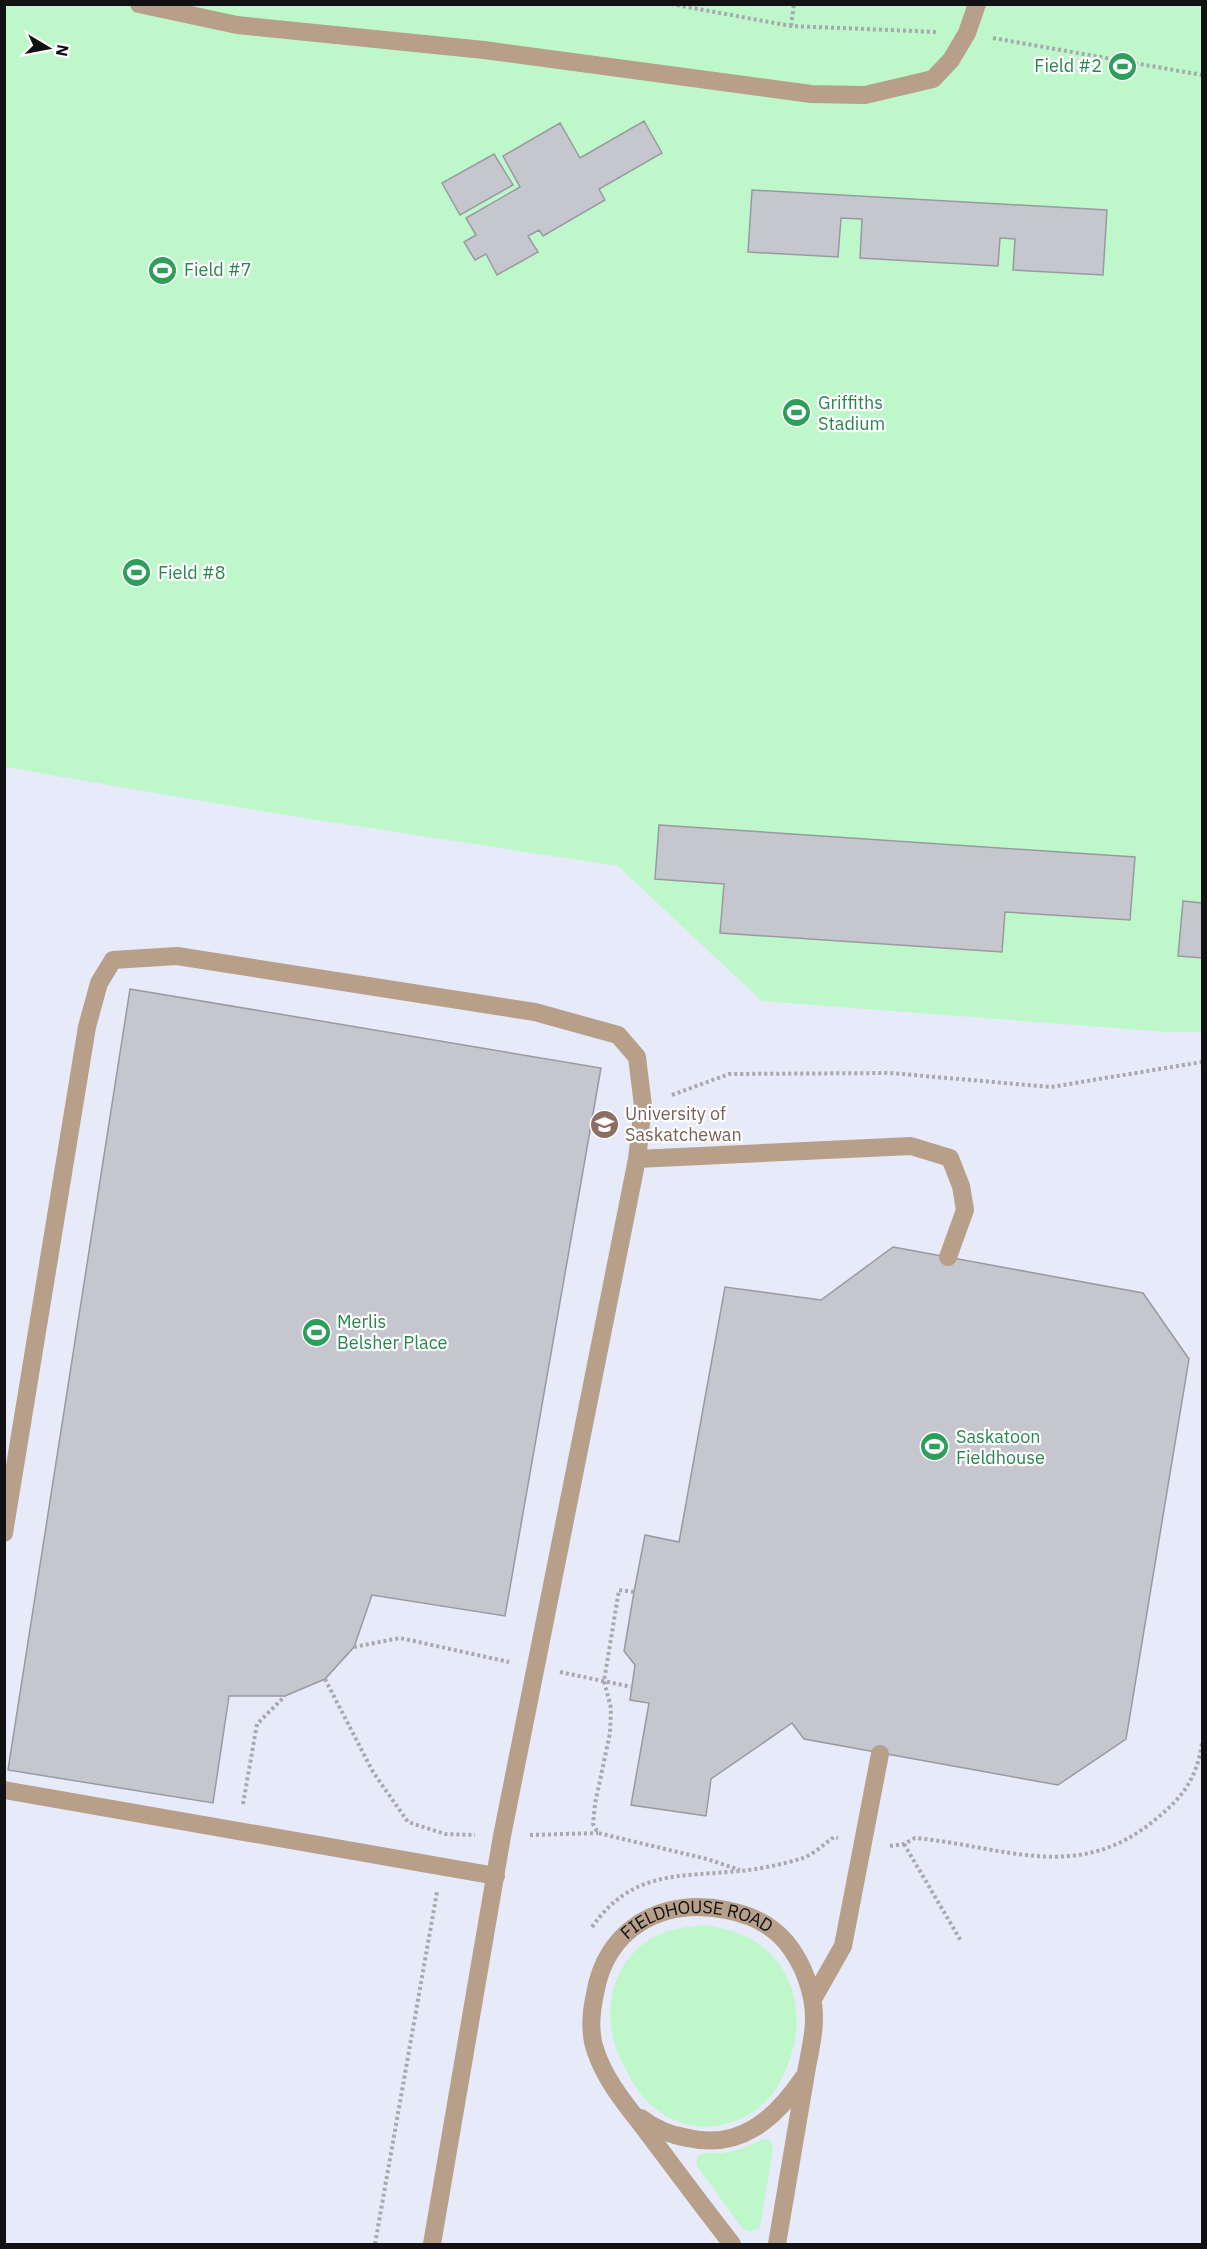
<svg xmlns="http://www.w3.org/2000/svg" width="1207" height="2249" viewBox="0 0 1207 2249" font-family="'IBM Plex Sans',sans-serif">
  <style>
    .built { fill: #e7eaf8 }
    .green { fill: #bef7ca }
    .building { fill: #c5c6ce; stroke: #999aa1; stroke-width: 1.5 }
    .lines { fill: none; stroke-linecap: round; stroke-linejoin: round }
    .path { stroke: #a8a9af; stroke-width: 4; stroke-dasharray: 3 3; stroke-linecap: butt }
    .lane { stroke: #b79f8a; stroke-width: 18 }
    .street { stroke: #b79f8a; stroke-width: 18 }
    .labels { text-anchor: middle; stroke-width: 4.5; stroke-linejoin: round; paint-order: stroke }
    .leisure-label { font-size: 18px; fill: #27864d; stroke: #fff; text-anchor: start }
    .education-label { font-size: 18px; fill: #785e54; stroke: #fff; text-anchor: start }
    .street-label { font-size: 18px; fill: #111114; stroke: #fff }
  </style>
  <rect width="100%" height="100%" fill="#f4f6fd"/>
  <path class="built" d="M5 5H1202V2244H5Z"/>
  <path class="green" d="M4 5H1202V1032H1168L762 1001 618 866 266 812 5 767Z
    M703 1925C716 1927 729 1929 742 1935 786 1952 804 2001 794 2045 789 2063 782 2083 769 2098 737 2132 687 2137 651 2105 639 2095 630 2078 623 2064 599 2022 609 1961 654 1937 670 1929 686 1927 703 1925Z
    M763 2139 769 2140 772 2143 773 2149 761 2222 759 2228 751 2231 743 2229 697 2166C696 2161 696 2156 702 2154 708 2152 716 2153 722 2153 737 2151 750 2146 763 2139Z"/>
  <path class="building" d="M644 121 662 153 599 189 605 200 543 236 539 230 528 236 538 252 497 275 486 254 475 260 464 242 476 235 466 218 520 187 503 156 560 123 580 158Z
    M494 154 513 185 460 215 442 183Z
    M752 190 1107 210 1103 275 1013 270 1015 239 1000 238 998 266 860 258 862 219 841 218 838 257 748 252Z
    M659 825 1135 857 1130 920 1005 912 1002 952 720 933 724 884 655 879Z
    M1183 901 1202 903V958L1178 956Z
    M130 989 601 1068 505 1616 372 1595 354 1647 325 1679 285 1696H229L213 1803 8 1770Z
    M893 1247 1143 1293 1189 1359 1126 1739 1058 1785 804 1739 792 1723 711 1779 706 1816 631 1805 649 1703 630 1700 635 1665 624 1651 634 1592 645 1535 679 1542 725 1287 821 1300Z"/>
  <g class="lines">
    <path class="path" d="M671 4 791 26 938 32
      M791 26 794 4
      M993 38 1202 75
      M672 1095 729 1074 890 1073 1051 1087 1202 1062
      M634 1592 619 1590 604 1681 611 1708 610 1733 595 1804 593 1824 598 1833 707 1859 740 1870
      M354 1647 400 1638 509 1662
      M560 1672 632 1687
      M325 1679 373 1772 408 1822 445 1834 475 1835
      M243 1804 257 1724 285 1696
      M530 1835 598 1833
      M904 1844 961 1941
      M890 1846 904 1844 915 1838C1004 1846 1077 1885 1156 1819 1183 1797 1197 1778 1202 1743
      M592 1927C632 1870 679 1877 740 1871 760 1869 784 1864 803 1858 814 1854 824 1844 834 1837L838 1838
      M375 2244 437 1892"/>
    <path class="lane" d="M139 4 237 25 484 50 811 94 865 95 933 79 951 60 967 33 977 4
      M4 1533 87 1027 99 983 113 960 177 956 535 1012 618 1035 637 1057 643 1106 637 1159
      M4 1790 496 1876
      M813 1999 843 1946 880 1754
      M432 2244 502 1836 637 1159 911 1146 950 1158 961 1186 965 1210 948 1257"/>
    <g class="street">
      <path d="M641 2118C655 2129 670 2135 688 2138 740 2150 775 2119 803 2078"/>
      <path id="s1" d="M732 2244C703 2207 675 2169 647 2132 628 2107 606 2082 596 2052 589 2034 591 2012 595 1994 606 1928 662 1897 726 1910 742 1913 759 1919 772 1929 793 1944 807 1973 812 1998 818 2026 809 2052 805 2079 796 2134 786 2189 777 2244"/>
    </g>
  </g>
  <defs>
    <symbol id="stadium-disc" viewBox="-11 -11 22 22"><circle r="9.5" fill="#2e9e5b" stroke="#fff"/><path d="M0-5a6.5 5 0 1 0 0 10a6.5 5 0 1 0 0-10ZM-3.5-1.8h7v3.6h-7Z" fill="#fff"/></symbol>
    <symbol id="university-disc" viewBox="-11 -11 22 22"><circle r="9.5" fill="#8d6e63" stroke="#fff"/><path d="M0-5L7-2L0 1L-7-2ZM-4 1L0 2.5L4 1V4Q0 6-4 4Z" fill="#fff"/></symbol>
  </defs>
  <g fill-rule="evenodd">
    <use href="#stadium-disc" x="1106" y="50" width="33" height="33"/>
    <use href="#stadium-disc" x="146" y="254" width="33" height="33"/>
    <use href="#stadium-disc" x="780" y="396" width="33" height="33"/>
    <use href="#stadium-disc" x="120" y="556" width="33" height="33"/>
    <use href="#university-disc" x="588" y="1108" width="33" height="33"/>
    <use href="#stadium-disc" x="300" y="1316" width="33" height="33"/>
    <use href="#stadium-disc" x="918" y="1430" width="33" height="33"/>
  </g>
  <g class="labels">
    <g class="leisure-label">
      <text x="1102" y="72" text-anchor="end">Field #2</text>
      <text x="184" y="276">Field #7</text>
      <text x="818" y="409">Griffiths<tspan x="818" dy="21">Stadium</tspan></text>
      <text x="158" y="579">Field #8</text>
      <text x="337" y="1328">Merlis<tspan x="337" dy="21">Belsher Place</tspan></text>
      <text x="956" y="1443">Saskatoon<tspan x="956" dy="21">Fieldhouse</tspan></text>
    </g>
    <g class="education-label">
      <text x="625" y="1120">University of<tspan x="625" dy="21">Saskatchewan</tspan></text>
    </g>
    <g class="street-label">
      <text dy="6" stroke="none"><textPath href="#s1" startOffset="440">FIELDHOUSE ROAD</textPath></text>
    </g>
  </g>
  <rect width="1207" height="2249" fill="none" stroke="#111114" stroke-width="12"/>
  <g transform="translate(48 48) rotate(100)" stroke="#ffffff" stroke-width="4.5" paint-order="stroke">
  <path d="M0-4.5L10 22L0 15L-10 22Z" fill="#111114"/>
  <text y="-9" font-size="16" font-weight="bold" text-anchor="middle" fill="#111114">N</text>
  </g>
</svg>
